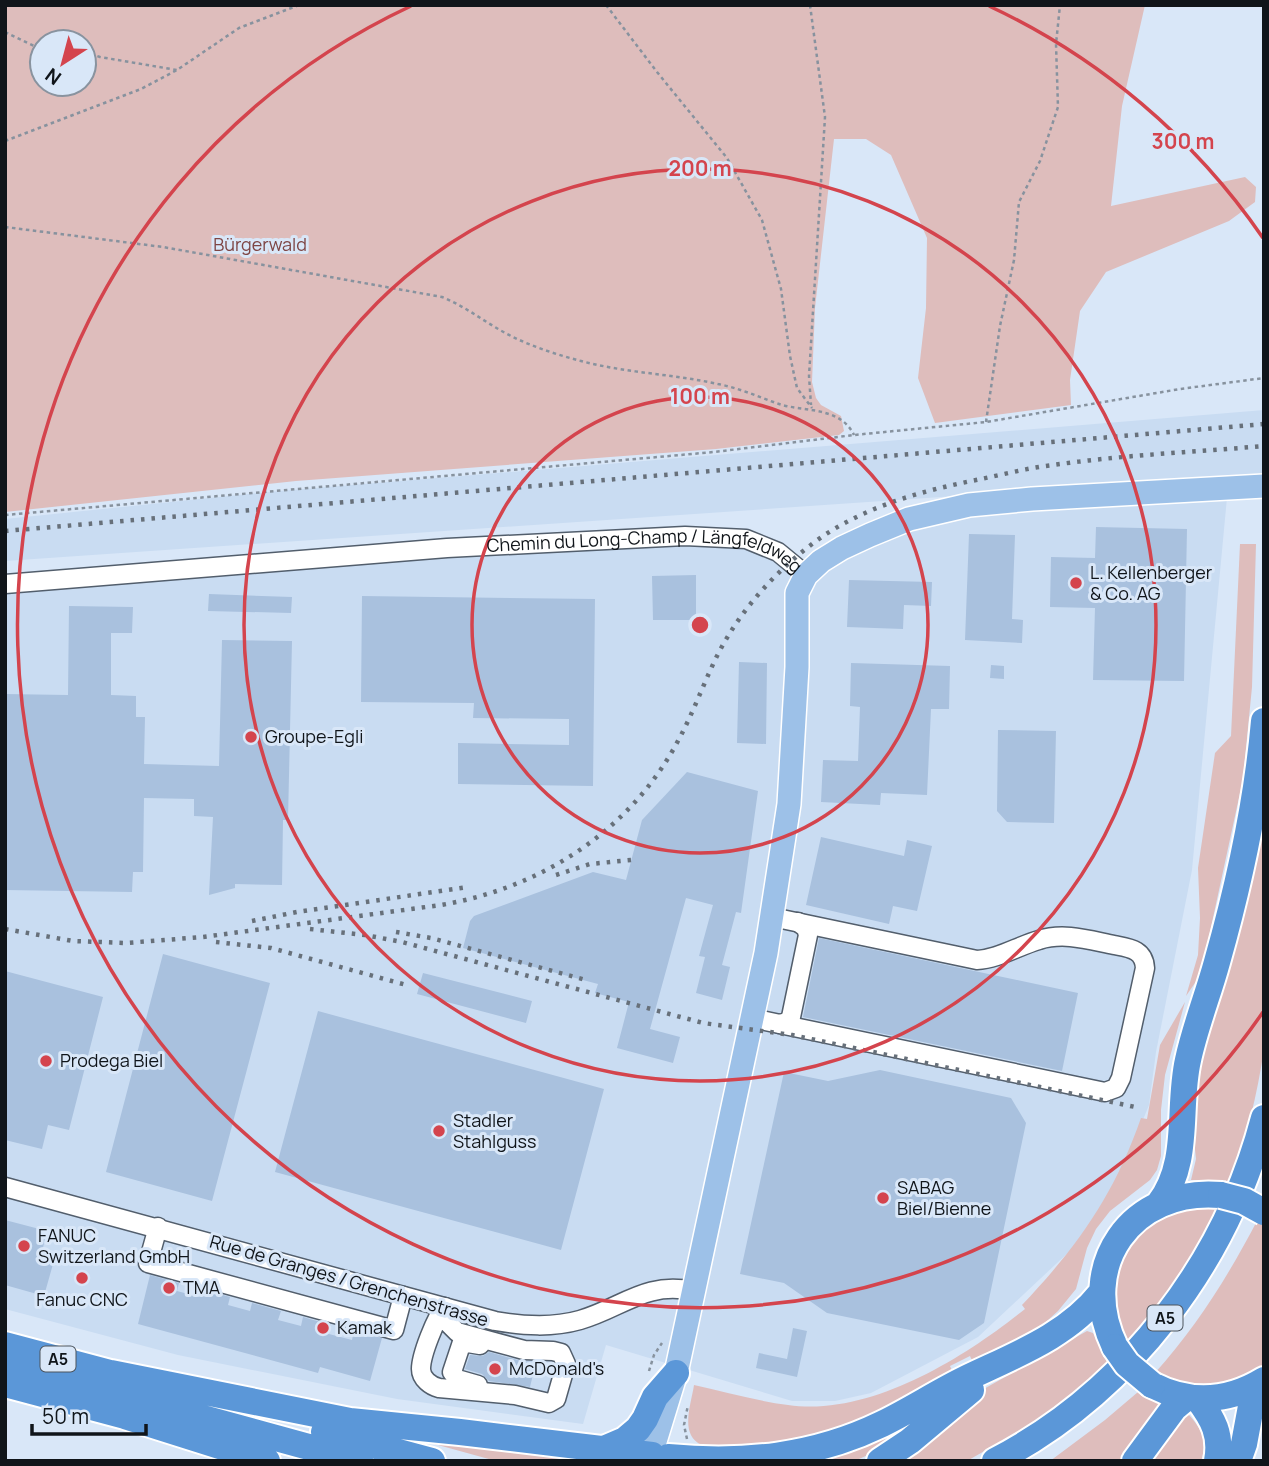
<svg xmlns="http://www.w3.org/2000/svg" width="1269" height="1466" viewBox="0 0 1269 1466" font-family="Manrope,sans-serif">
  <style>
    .built { fill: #c9dcf2 }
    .green { fill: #debdbc; fill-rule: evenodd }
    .building { fill: #a9c1de }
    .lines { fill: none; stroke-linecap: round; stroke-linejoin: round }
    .minor-casing { stroke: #525e6c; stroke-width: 21 }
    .major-casing { stroke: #fff; stroke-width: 26 }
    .highway-casing { stroke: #fff; stroke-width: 30 }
    .path { stroke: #87929e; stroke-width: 2.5; stroke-dasharray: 3.5 3.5; stroke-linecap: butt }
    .minor { stroke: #fff; stroke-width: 18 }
    .major { stroke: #9dc1e8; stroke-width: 23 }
    .highway { stroke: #5b97d8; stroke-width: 26 }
    .rail { stroke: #67707a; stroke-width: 4.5; stroke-dasharray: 3.5 7; stroke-linecap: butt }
    .highway-bridge-casing { stroke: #fff; stroke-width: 30; stroke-linecap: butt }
    .highway-bridge { stroke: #5b97d8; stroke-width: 26 }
    .ring { fill: none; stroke: #d4444d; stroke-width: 3.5 }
    .poi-dot { fill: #d4444d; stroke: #d9e7f8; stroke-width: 2.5 }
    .labels { text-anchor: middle; stroke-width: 6; stroke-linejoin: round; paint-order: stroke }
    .shield { fill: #d9e7f8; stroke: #4c545d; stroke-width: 2 }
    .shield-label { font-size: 16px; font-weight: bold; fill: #10151a }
    .park-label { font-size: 18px; fill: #7e4544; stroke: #d9e7f8 }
    .street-label { font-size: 18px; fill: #10151a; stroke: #d9e7f8 }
    .poi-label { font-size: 18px; fill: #10151a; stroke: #d9e7f8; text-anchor: start }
    .centre { fill: #d4444d; stroke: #d9e7f8; stroke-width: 3.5 }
    .ring-label { font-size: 21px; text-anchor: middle; font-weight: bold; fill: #d4444d; stroke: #d9e7f8; stroke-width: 6; stroke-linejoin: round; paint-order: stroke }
  </style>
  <rect width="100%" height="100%" fill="#d9e7f8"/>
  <path class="built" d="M1264 410V475L5 561V519L279 491Z
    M1228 487 1192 870 1156 1052 1149 1105 1114 1191 1072 1249 978 1337 871 1393 835 1401H792L606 1345 583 1424 397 1399 178 1355 5 1309V584L447 548 746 539 806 575 909 519Z"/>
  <path class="green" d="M5 5H1145L1122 106 1111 206 1245 177 1256 187 1255 202 1229 221 1106 272 1080 311 1070 380 1071 405 935 423 918 378 926 308 927 238 891 155 866 139H834L815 308 812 382 816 398 821 405 841 416 844 431 839 435 716 449 296 481 5 512ZM42 42H84V84H42Z
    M1240 544H1256L1252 687 1243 779 1208 941 1197 980 1186 996 1198 955 1200 918 1198 868 1215 753 1231 736Z
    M1264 786V1049C1257 1095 1247 1139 1229 1182L1191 1180 1196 1159 1192 1121 1194 1085Z
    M1185 1002 1165 1075 1161 1110V1156L1157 1170 1150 1180 1110 1211 1096 1229 1087 1248 1076 1289 1058 1311 1038 1329 974 1365 970 1356 950 1366 954 1375 884 1412 814 1439 701 1450 702 1445C679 1435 691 1405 694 1385 725 1392 757 1401 788 1405 870 1417 964 1358 1025 1309L1022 1305C1078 1246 1114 1195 1141 1118L1147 1119 1160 1045Z
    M1219 1205C1195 1258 1162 1301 1126 1346L1113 1313 1116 1270 1134 1236 1175 1209Z
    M1257 1221 1264 1225V1367L1246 1379 1195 1389 1154 1374C1197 1326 1227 1278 1257 1221Z
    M1087 1331 1093 1333 1108 1363 1044 1417 967 1461H890L982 1390Z
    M1138 1392 1164 1406 1127 1461H1050L1105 1420Z
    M920 1412C906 1428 874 1456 853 1461 838 1464 818 1461 803 1461Z
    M1189 1415C1202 1429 1208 1443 1201 1461H1152L1184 1416Z
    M409 1437 614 1461H496Z"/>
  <path class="building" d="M1096 527 1187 529 1184 681 1093 680 1095 608 1050 607 1051 557 1095 558Z
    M969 534 1015 535 1012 619 1023 620 1022 643 965 640Z
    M696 575V620H653L652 576Z
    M849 580 932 582 931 606 904 605 903 629 847 627Z
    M209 594 292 597 291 613 208 611Z
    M362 596 595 599 593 786 458 784V743L569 745V719L473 718 474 703 361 702Z
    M69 606 133 607 132 633H111V695L136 696V717H145L144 764 219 766 222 640 292 641 288 820H283L282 885 235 884V888L209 895 213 817 194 816V799L144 798 143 872H133L132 892 5 890V694L68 695Z
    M739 662 767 663 766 744 737 743Z
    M851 663 950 666 949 709H931L927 795 881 793 880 805 821 802 823 760 858 761 860 707 850 706Z
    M991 665 1004 666V679L990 678Z
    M998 730 1056 731 1054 823 1007 822 997 811Z
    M687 772 758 791 741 913 736 912 722 965 730 967 722 1000 696 993 705 957 699 956 713 905 686 898 650 1029 680 1037 673 1063 617 1048 629 1002 595 993 598 984 463 948 470 921 474 916 593 872 626 880 642 820Z
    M821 837 904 856 907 840 932 846 917 911 893 906 889 924 806 905Z
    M819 938 1078 993 1062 1071 803 1017Z
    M163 954 270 983 212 1201 106 1172Z
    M5 971 103 997 69 1130 48 1125 42 1149 5 1140Z
    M423 973 532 1001 526 1023 417 994Z
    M318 1011 604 1089 561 1250 275 1172Z
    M880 1070 1011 1098 1026 1123 984 1323 959 1340 827 1313 784 1283 740 1274 784 1072 828 1081Z
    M5 1220 47 1231 40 1260 53 1264 44 1296 5 1285Z
    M150 1275 179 1283 177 1291 199 1297 202 1289 230 1297 228 1305 250 1311 252 1303 281 1311 278 1320 301 1326 303 1317 331 1325 329 1334 352 1340 354 1331 382 1338 370 1381 320 1367 318 1373 138 1324Z
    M793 1328 807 1331 797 1377 756 1368 759 1353 787 1359Z
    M489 1352 521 1361 536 1362 530 1387 489 1381 482 1374 465 1369 470 1355 483 1356Z"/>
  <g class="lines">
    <defs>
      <g id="minor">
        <path id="s1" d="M5 584 447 548 685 536 746 539 778 552 806 575"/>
        <path d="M751 1018 1105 1092 1116 1088 1121 1078 1145 968C1144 949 1129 948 1114 945 1089 940 1064 932 1039 940 1018 946 998 959 977 960L772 917"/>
        <path d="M780 1024 787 1022 791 1017 808 935 806 928 798 922"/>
        <path d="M5 1187 495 1321C524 1326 552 1328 580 1320 622 1308 645 1281 693 1291"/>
        <path d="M158 1227 148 1263 394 1330 403 1296"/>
        <path d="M445 1307 448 1323 457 1332 524 1350 553 1351 561 1353 566 1364 556 1399 549 1403 515 1395 439 1388C431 1386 421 1379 421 1369 421 1355 436 1317 445 1307Z"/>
        <path d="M478 1385 457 1379 452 1372 462 1342 480 1345"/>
      </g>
      <path id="major" d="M649 1461 676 1373 766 953 789 804 797 667V593L806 575 821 561 842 548 870 535 909 519 969 505 1032 499 1264 486"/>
      <path id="highway" d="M1159 1204C1191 1162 1177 1108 1188 1060 1195 1027 1208 995 1217 962 1239 884 1257 803 1264 721
        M5 1345 129 1378
        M1115 1347C1076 1266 1131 1187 1221 1195
        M5 1364 360 1461
        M111 1373 350 1421 460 1432 652 1455
        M5 1384 125 1416 267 1461
        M1152 1385C1189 1404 1228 1402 1264 1380
        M1198 1399C1213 1419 1222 1435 1217 1461
        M324 1432 432 1461
        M604 1449 625 1440 638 1429 645 1419 655 1397 676 1373
        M668 1457C743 1464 814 1457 882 1424 911 1410 938 1392 967 1378 1015 1355 1067 1336 1101 1293
        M880 1461 910 1441 971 1390
        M995 1461C1128 1392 1226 1263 1264 1118
        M1135 1461 1174 1408 1186 1398
        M1238 1461 1244 1444 1255 1385"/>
    </defs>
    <use href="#minor" class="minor-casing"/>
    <use href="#major" class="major-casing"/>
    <use href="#highway" class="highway-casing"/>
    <path class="path" d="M606 5 657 72 727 158 762 220 781 289 790 356 797 388 812 408
      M810 5 825 117 809 376 811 405
      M5 32 34 46 42 47
      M84 52 100 57 177 70
      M5 141 141 89 177 70 239 28 299 5
      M5 227 163 247 442 297C467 307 487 324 511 336 533 347 558 355 581 361 626 373 673 374 718 384 739 388 759 397 779 404 803 412 840 406 854 435
      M986 422 1000 326 1014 260 1019 202 1040 161 1058 107 1056 44 1060 5
      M5 515 714 452 854 435 986 422 1180 389 1264 378
      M649 1371 654 1355 662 1343
      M687 1439 684 1425 688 1405"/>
    <use href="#minor" class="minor"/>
    <use href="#major" class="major"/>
    <use href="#highway" class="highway"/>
    <path class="rail" d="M5 531 1264 424
      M556 875 590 864 631 860
      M252 921 297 912 468 887
      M5 929 73 941 126 943 203 937 441 905C541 888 631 831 679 739 693 713 703 685 716 658 740 609 779 567 823 536 870 505 922 491 976 480 1001 475 1027 468 1053 465 1123 455 1194 452 1264 446
      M310 929 365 935 402 942 703 1023 792 1035 1140 1108
      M396 932 431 938 586 980
      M216 942 271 948 410 986"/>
    <defs>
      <path id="highway-bridge" d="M1221 1195 1244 1201 1264 1212
        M1115 1347 1127 1364 1152 1385"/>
    </defs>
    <use href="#highway-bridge" class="highway-bridge-casing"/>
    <use href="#highway-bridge" class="highway-bridge"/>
  </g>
  <g class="ring">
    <circle cx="700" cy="625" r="228"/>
    <circle cx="700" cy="625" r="456"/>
    <path d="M1263 1012A683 683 0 1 1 411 6M989 6A683 683 0 0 1 1263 238"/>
  </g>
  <g class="poi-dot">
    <circle cx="1076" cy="583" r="7"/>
    <circle cx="251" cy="737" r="7"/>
    <circle cx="46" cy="1061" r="7"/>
    <circle cx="439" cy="1131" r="7"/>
    <circle cx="883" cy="1198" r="7"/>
    <circle cx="24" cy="1246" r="7"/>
    <circle cx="82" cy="1278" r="7"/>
    <circle cx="169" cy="1288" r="7"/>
    <circle cx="323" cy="1328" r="7"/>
    <circle cx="495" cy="1369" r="7"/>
  </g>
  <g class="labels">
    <g class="shield">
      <rect x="1147.5" y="1305.5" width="35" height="25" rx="5"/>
      <rect x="40.5" y="1346.5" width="35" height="25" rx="5"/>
    </g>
    <g class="shield-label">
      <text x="1165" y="1324">A5</text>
      <text x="58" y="1365">A5</text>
    </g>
    <g class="park-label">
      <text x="260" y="251">Bürgerwald</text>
    </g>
    <g class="street-label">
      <text dy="6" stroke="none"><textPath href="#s1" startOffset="644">Chemin du Long-Champ / Längfeldweg</textPath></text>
      <text transform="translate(349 1281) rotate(16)" y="6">Rue de Granges / Grenchenstrasse</text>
    </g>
    <g class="poi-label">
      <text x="1090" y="579">L. Kellenberger<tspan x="1090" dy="21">&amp; Co. AG</tspan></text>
      <text x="265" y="743">Groupe-Egli</text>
      <text x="60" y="1067">Prodega Biel</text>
      <text x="453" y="1127">Stadler<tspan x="453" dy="21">Stahlguss</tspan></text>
      <text x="897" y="1194">SABAG<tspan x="897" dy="21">Biel/Bienne</tspan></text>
      <text x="38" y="1242">FANUC<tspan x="38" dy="21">Switzerland GmbH</tspan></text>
      <text x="183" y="1294">TMA</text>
      <text x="82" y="1306" text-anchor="middle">Fanuc CNC</text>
      <text x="337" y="1334">Kamak</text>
      <text x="509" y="1375">McDonald's</text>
    </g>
  </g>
  <circle cx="700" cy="625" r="10" class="centre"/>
  <g class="ring-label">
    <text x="1183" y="149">300 m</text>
    <text x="700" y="176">200 m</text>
    <text x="700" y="404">100 m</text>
  </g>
  <rect width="1269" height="1466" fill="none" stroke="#10151a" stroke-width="14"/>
  <g transform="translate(63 63) rotate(216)"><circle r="33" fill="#d9e7f8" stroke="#89939f" stroke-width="2"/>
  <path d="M0-5L12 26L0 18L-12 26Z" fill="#d4444d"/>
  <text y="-10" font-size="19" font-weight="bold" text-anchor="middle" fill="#10151a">N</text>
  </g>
  <path d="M32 1424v10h114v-10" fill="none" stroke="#10151a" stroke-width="3.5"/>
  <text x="42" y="1424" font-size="21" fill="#10151a" stroke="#d9e7f8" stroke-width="5" paint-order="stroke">50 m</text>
</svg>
